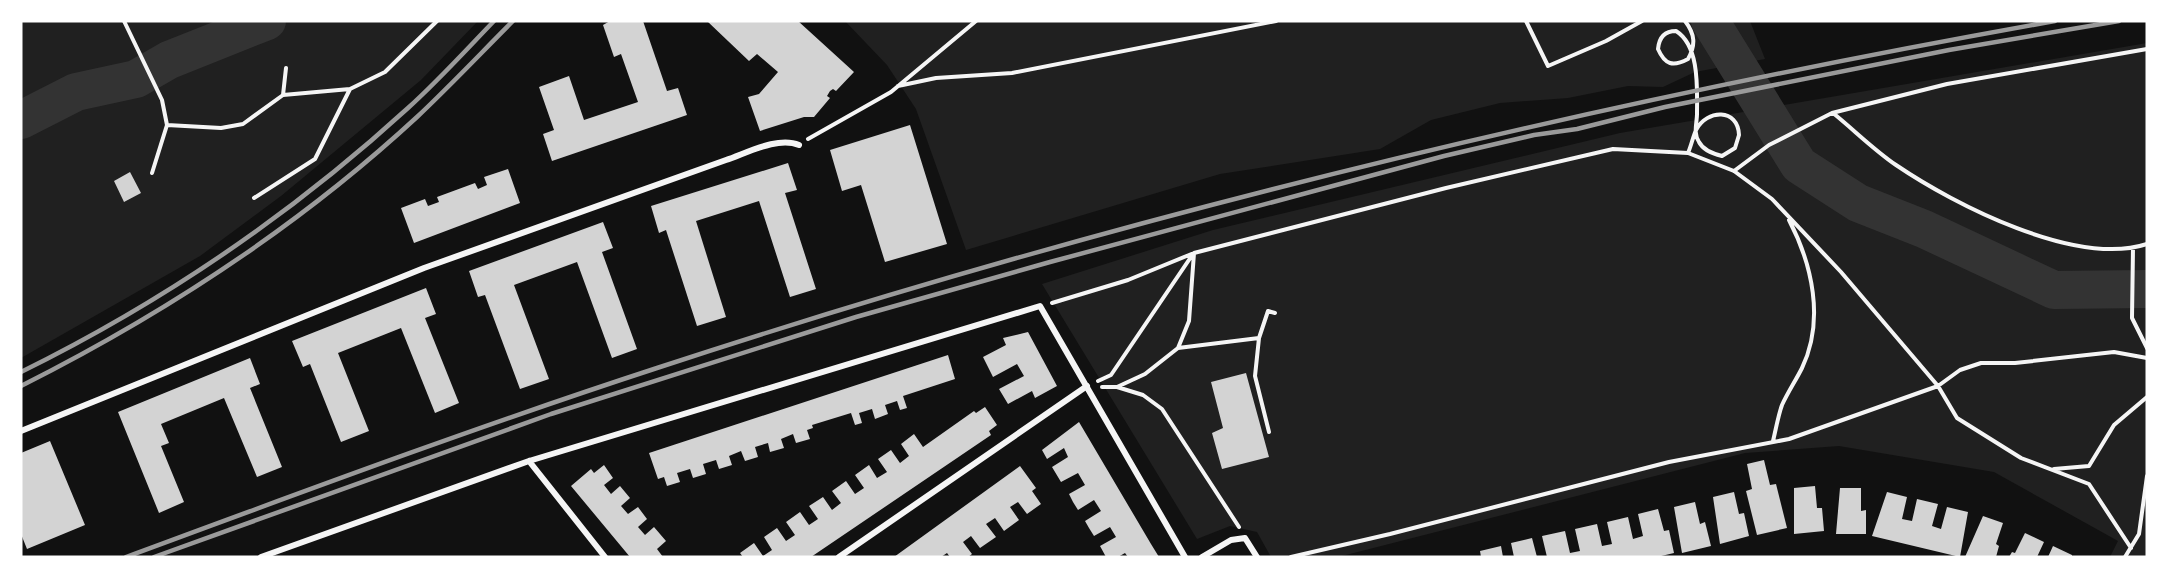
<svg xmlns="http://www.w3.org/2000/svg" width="2168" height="578" viewBox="0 0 2168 578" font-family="'Zilla Slab',serif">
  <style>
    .green { fill: #202020 }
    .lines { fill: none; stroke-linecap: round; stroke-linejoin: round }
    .river { stroke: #333; stroke-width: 38 }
    .building { fill: #d3d3d3 }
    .path { stroke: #f5f5f5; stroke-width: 4 }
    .minor { stroke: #f5f5f5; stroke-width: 6 }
    .rail { stroke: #9a9a9a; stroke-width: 4.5 }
  </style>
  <rect width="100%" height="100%" fill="#111"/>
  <path class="green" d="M21 21H478L421 80 281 196 200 256 21 358Z
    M845 21H1750L1765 59 1695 72 1663 87 1628 86 1568 98 1500 103 1431 120 1380 149 1220 174 966 250 916 109 887 65Z
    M2147 43V557H2110L2118 541 1994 472 1839 446 1745 453 1338 557H1271L1257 532 1230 526 1197 539 1042 284 1213 230 1620 133Z"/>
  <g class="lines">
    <path class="river" d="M1710 21 1799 165 1858 203 1924 229 2054 290 2147 289
      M21 120 76 92 136 79 169 60 267 21"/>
  </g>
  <path class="building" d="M610 21H643L667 91 678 88 687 115 552 161 543 134 554 130 539 87 569 76 584 120 638 102 621 54 614 57 603 25Z
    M707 21H798L854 72 836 91 833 89 830 91 827 96 830 98 814 117H804L760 131 748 97 759 94 778 72 757 54 749 61Z
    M910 125 947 244 885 262 861 185 842 191 830 150Z
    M788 163 797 190 785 193 816 289 790 297 759 201 696 221 726 317 697 326 666 230 659 233 651 206Z
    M508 169 520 203 414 243 401 208 425 199 428 206 439 202 437 197 475 183 478 189 487 185 484 177Z
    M130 172 141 193 124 202 114 181Z
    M603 222 613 248 602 252 637 349 612 358 577 262 514 285 549 379 520 389 485 295 478 297 469 271Z
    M426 288 436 314 425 318 459 403 435 413 401 328 338 353 369 431 341 442 310 364 303 367 292 341Z
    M1028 332 1057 386 1035 398 1032 391 1008 404 999 389 1024 376 1017 364 993 377 983 357 1006 345 1003 338Z
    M948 355 955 379 903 396 907 408 900 410 897 401 885 405 888 414 875 419 872 409 859 413 862 423 855 425 851 413 812 425 813 428 807 430 810 439 796 443 793 434 781 439 784 448 770 452 768 443 755 447 758 457 745 461 741 451 729 456 732 465 719 469 716 460 703 464 706 474 693 478 690 469 677 473 680 482 667 486 664 477 658 479 649 453Z
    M250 358 260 384 250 388 282 467 257 477 224 398 161 424 169 443 161 446 184 502 159 513 118 412Z
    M1246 373 1269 457 1222 469 1212 433 1223 428 1211 382Z
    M985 407 997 425 989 431 991 435 811 557H743L740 553 754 543 763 556 772 550 764 537 777 528 786 541 795 535 786 522 800 512 809 525 818 519 809 506 823 497 832 510 841 503 832 491 846 481 855 494 864 488 855 475 869 465 877 478 887 472 878 459 891 450 900 463 909 456 901 444 914 434 923 447 974 411 976 413Z
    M1079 422 1151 544 1159 557H1128L1125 553 1118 557H1106L1100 546 1116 537 1110 527 1094 536 1089 528 1085 521 1101 511 1094 500 1078 510 1073 502 1069 494 1085 485 1078 473 1061 482 1052 467 1068 457 1064 448 1047 459 1042 450Z
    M50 441 85 525 27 549 21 534V453Z
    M1764 460 1770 485 1776 484 1787 528 1757 535 1746 491 1752 489 1747 464Z
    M604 465 613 478 604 485 611 494 620 486 630 498 621 506 628 514 638 507 647 519 638 527 645 535 654 527 666 541 657 549 663 557H630L571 486 591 469 594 473Z
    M1020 466 1036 488 1032 491 1041 504 1027 514 1018 502 1010 507 1019 520 1004 531 995 518 986 524 996 537 980 548 971 536 963 542 972 554 968 557H950L947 553 941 557H894Z
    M1815 486 1817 508H1822L1824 531 1794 534V488Z
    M1840 488H1861V511L1866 510V534H1836Z
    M1734 492 1739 514 1744 513 1749 536 1720 544 1713 497Z
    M1887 492 1907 497 1902 519 1912 521 1917 499 1938 504 1932 526 1941 529 1947 507 1968 512 1960 557 1872 536Z
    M1695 502 1700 524 1705 522 1711 546 1682 553 1674 507Z
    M1658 509 1664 531 1669 530 1674 553 1657 557H1547L1542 536 1565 531 1570 553 1580 551 1575 529 1597 524 1602 546 1612 544 1607 522 1628 517 1633 539 1643 536 1638 514Z
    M1983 516 2003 523 1996 544 1999 546 1996 557H1965Z
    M2025 533 2044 542 2037 557H2009L2012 552 2015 553Z
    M1532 538 1537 557H1514L1511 543Z
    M1501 546 1503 557H1481L1480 551Z
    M2053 546 2072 555V557H2048Z"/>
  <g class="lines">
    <path class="path" d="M124 21 162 100 167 125 221 128 243 124 283 95 350 89
      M1526 21 1548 66 1606 41 1642 21
      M1685 21C1695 34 1696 45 1688 59 1673 67 1665 65 1658 49 1659 38 1664 31 1676 31 1700 46 1697 89 1697 114 1697 123 1693 133 1699 142 1703 150 1714 154 1722 156L1735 148 1739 135C1738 108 1707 109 1696 130 1693 137 1691 146 1688 153
      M898 86 936 78 1012 73 1276 21
      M283 95 286 68
      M1833 113C1854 130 1874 150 1896 165 1955 205 2076 267 2147 244
      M808 139 891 92 976 21
      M1734 171 1769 145 1832 113 1947 84 2147 49
      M152 173 167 125
      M254 198 315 159 350 89 385 72 437 21
      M2133 248 2132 318 2147 348
      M1052 303 1128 280 1194 253 1446 188 1613 149 1688 153 1734 171 1772 199 1841 272 1898 339 1938 386 1957 418 2021 458 2089 484 2131 548
      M1259 338 1255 376 1269 432
      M1178 348 1259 338 1268 311 1275 313
      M1098 381 1111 375 1193 254
      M1102 387H1117L1145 374 1178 348 1189 321 1194 253
      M1117 387 1143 395 1162 409 1239 527
      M1773 441C1776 429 1778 416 1782 405 1788 392 1796 380 1802 368 1825 320 1812 264 1789 220
      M2054 469 2089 466 2114 425 2147 397
      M1291 557 1390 534 1669 462 1789 439 1938 386 1960 370 1981 363H2015L2114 352 2147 358
      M2125 557 2139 534 2147 476"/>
    <path class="minor" d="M21 431 424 268 726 160C747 153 778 136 799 145
      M529 461 605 557
      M261 557 529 461 1040 306 1185 557
      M839 557 1087 386
      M1202 557 1231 540 1245 538 1257 557"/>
    <path class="rail" d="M21 372C161 303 292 214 408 108 438 81 466 50 494 21
      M21 386C164 314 299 226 417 117 450 86 481 53 513 21
      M126 557C302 492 479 426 657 368 1114 218 1582 105 2055 21
      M154 557 551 414 856 317 1050 262 1444 156 1534 135 1577 129 1665 107 1949 50 2119 21"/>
  </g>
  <rect width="2168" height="578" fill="none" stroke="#ffffff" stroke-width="45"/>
</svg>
